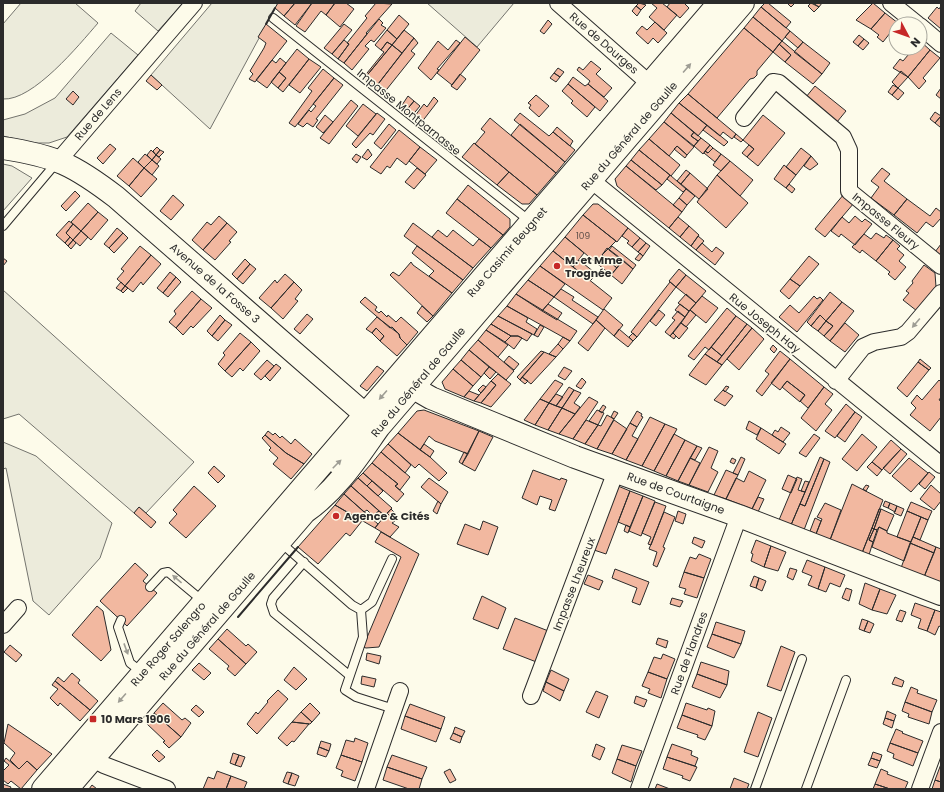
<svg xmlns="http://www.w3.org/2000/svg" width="944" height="792" viewBox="0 0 944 792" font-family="Poppins,sans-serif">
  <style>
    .green { fill: #ecebdb; stroke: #74746e }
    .building { fill: #f2b8a0; stroke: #2b2b2b }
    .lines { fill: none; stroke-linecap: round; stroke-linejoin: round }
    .lane-casing { stroke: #2b2b2b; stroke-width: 10 }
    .street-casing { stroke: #2b2b2b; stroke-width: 18 }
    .secondary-casing { stroke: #2b2b2b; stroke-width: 24 }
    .lane { stroke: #fdfbea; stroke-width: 8 }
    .street { stroke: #fdfbea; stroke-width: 16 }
    .secondary { stroke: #fdfbea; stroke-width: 22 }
    .wall { stroke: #2b2b2b; stroke-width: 2 }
    .oneway { fill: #9e9d94 }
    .poi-dot { fill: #c62828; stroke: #fdfbea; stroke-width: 1.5 }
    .labels { text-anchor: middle; stroke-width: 3; stroke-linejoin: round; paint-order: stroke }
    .number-label { font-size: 9px; fill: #5d4e48 }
    .street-label { font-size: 11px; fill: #2b2b2b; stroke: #fdfbea }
    .poi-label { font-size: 11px; font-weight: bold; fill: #2b2b2b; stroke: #fdfbea; text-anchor: start }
  </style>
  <rect width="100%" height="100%" fill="#fdfbea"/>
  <path class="green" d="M21 3H75L98 23C79 45 33 101 3 99V24Z
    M141 3H183L158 31 135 11Z
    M212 3H278L210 129 151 75Z
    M427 3H514L477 47Z
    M111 33 138 55 67 137 49 143H33L3 136V120L25 114 55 98Z
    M3 164 12 166 32 178 3 211Z
    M3 290 194 462 146 513 139 507 134 513 19 414 3 419Z
    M3 442 36 456 112 523 100 558 49 615 33 601 6 468 3 469Z"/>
  <path class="building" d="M278 3H295L284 16 275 8Z
    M295 3H312L295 25 284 16Z
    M312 3H335L326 15 321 11 305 32 296 26Z
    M335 3H346L354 9 340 27 326 15Z
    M376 3 392 4 366 33 367 34 344 63 338 59 349 44 347 43 367 18 365 16Z
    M639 3 646 5 641 10 636 6Z
    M651 3H662L677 15 664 30 649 17 657 8Z
    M684 3 689 8 680 18 667 7 670 3Z
    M765 3H768L791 22 786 28 761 7Z
    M787 3H795L791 7Z
    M811 3 819 7 814 12 808 6Z
    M813 3H822L819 7Z
    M873 3 885 13 871 29 856 20Z
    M636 6 641 10 637 16 632 11Z
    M941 6V29L928 18 937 7 939 9Z
    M761 7 790 31 782 41 753 17Z
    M885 13 898 23 883 42 877 37 879 35 871 29Z
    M399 15 409 24 397 39 387 30Z
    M753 17 782 41 773 52 744 28Z
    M379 19 383 23 381 25 386 28 374 42 371 40 365 46 369 49 352 70 344 63Z
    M548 20 552 24 544 34 540 31Z
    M655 22 667 33 658 43 653 38 648 44 636 33 642 26 647 30Z
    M266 24 287 41 255 82 249 79 253 74 250 71 264 48 266 43 258 37Z
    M344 24 352 30 332 54 324 48Z
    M744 28 773 52 757 71V75L754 78 750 79 717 118 688 94Z
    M387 30 397 39 392 45 387 42 381 50 375 45Z
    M404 30 414 38 402 53 392 45Z
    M790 31 803 42 798 48 785 37Z
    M859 35 864 39 858 46 853 42Z
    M465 37 480 50 452 85 437 73Z
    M414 38 418 43 411 51 415 54 383 94 375 88Z
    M864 39 869 43 863 50 858 46Z
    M344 40 349 44 338 59 332 54Z
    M456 40 460 43 437 69 439 70 431 80 418 68 438 41 448 50Z
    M782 41 822 74 813 84 785 62 791 55 779 44Z
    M920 41 930 50 908 77 893 68 900 59 903 61 914 48H920Z
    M387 42 392 45 364 79 363 78 384 52 381 50Z
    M803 42 830 63 822 74 794 52Z
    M779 44 791 55 785 62 773 52Z
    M392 45 402 53 375 88 364 79Z
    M297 49 309 59 283 92 278 88 286 78 279 72Z
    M930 50 940 58 923 78 926 81 919 89 908 77Z
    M280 58 286 63 267 88 256 80 272 60 276 63Z
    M309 59 321 67 300 93 289 85Z
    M591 61 601 69 596 74 612 88 604 97 588 84 590 81 577 70 579 67 583 70Z
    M558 68 564 72 560 77 554 73Z
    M323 69 334 78 295 127 289 123 312 91 308 88Z
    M901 71 908 77 898 88 892 82Z
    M279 72 286 78 278 88 271 82Z
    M554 73 560 77 556 82 550 78Z
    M460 74 466 79 457 90 451 86Z
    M151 75 162 85 157 90 146 81Z
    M573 77 585 86 588 84 608 101 600 111 568 84Z
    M334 78 343 85 316 119 318 120 313 127 307 123 303 127 298 124 309 110 311 112 316 106 313 104Z
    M568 84 595 107 587 117 571 103 573 101 562 91Z
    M893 85 898 88 892 95 888 92Z
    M815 86 846 111 837 122 806 97Z
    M898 88 904 93 898 100 892 95Z
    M941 88V99L936 95Z
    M73 91 79 97 73 105 66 99Z
    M688 94 736 134 732 139 723 132 720 136 679 103Z
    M536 95 549 106 539 117 529 108 531 105 528 103Z
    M408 96 414 101 405 112 400 108Z
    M434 97 438 101 421 123 414 117 424 104 427 107Z
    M351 100 358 106 329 144 320 138Z
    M414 101 420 106 411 117 405 112Z
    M679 103 707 125 698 136 671 113Z
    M363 104 376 114 358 136 346 126Z
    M935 112 941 116 935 123 930 119Z
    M377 113 385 119 373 135 370 133 356 148 352 144Z
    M520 113 549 136 553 132 575 150 565 162 514 120Z
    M671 113 694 132 691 136 698 141 694 146 664 122Z
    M325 115 333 122 323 133 316 127Z
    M763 115 785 133 758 166 747 157 754 149 743 140Z
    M941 116V126L940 127 935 123Z
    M490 118 556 173 537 195 475 144 485 132 481 129Z
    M664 122 694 147 687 155 677 146 669 156 649 139Z
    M389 124 396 130 381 149 374 143Z
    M520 124 565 162 556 173 511 135Z
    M707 125 728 142 724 146 703 130Z
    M557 127 573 141 570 146 553 132Z
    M399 130 420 147 406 165 397 158 390 168 387 166 381 174 370 167Z
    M694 132 701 138 698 141 691 136Z
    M736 134 743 140 741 142 734 137Z
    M701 138 710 145 703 154 694 146Z
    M649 139 680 165 671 176 639 150Z
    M474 143 509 172 497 185 462 157Z
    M110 144 116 149 103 164 97 158Z
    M710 145 713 148 708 153 705 151Z
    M749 145 754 149 747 157 742 153Z
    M677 146 687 155 685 158 674 149Z
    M157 147 160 150 156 155 153 151Z
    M420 147 437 160 425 174 409 161Z
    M713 148 721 154 715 162 704 153 705 151 708 153Z
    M801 148 811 156 796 175 786 167Z
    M368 149 372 155 367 160 362 157Z
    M151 150 156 155 152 160 147 155Z
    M160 150 164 152 159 157 156 155Z
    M639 150 670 175 662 185 631 160Z
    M145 154 152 160 144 168 138 162Z
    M356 154 361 157 357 163 352 159Z
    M721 154 730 161 721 171 713 165Z
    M156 155 161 159 157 164 152 160Z
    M811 156 818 164 810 170 804 166Z
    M133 158 144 168 129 186 117 176Z
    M152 160 159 166 152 175 144 168Z
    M631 160 662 185 656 190 626 166Z
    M730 161 753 180 740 196 717 175Z
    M784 165 796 175 786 188 774 179Z
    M626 166 682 212 669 228 617 186 615 179Z
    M144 168 157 179 141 197 129 186Z
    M417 168 426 175 414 189 405 182Z
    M882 168 890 174 884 181 907 199 894 215 871 198 879 187 871 181Z
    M686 170 690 173 681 184 677 181Z
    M509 172 537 195 529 204H522L497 185Z
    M690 173 708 189 699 199 681 184Z
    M670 175 686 189 683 192 667 179Z
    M717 175 748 203 726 228 697 202Z
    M789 184 795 189 792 193 786 188Z
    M468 185 510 219V227L503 235 457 199Z
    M686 189 695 196 687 205 679 198Z
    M75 191 80 196 66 211 61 206Z
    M844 194 854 203 825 237 815 229Z
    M173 195 184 205 171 220 160 211Z
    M679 198 687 205 682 212 673 205Z
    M457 199 503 235 491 248 446 213Z
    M907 199 930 216 936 208 941 212V218L933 227 926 222 917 233 894 215Z
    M88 203 98 212 81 231 71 222Z
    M593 204H598L628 228 617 242 583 215Z
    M98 212 108 220 91 240 81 231Z
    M583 215 616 241 602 255 617 268 611 275 565 237Z
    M219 216 227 223 203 250 192 240 207 222 211 225Z
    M855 216 862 222 865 219 872 224 855 245 841 234 839 237 831 231 842 217 849 223Z
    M678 217 689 226 680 237 669 228Z
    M69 221 73 224 66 233 70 237 65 243 56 235Z
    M227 223 237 232 229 241 231 242 215 260 203 250Z
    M413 223 473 268 463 280 404 236Z
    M73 224 81 231 73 240 66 233Z
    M689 226 699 235 691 246 680 237Z
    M117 228 123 233 109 248 104 244Z
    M628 228 640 238 632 247 627 243 629 241 622 236Z
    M438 230 447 237 453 230 473 246 479 239 491 248 473 268 432 237Z
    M81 231 88 237 80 246 73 240Z
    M123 233 128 238 114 253 109 248Z
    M876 233 884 238 886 235 893 240 876 261 862 250 860 253 852 247 864 234 871 239Z
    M698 236 704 241 696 250 691 246Z
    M70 237 73 240 68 246 65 243Z
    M565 237 584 253 573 267 553 251Z
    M640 238 646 243 638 252 632 247Z
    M73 240 76 243 71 249 68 246Z
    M893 240 900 246 897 249 904 255 899 261 906 267 895 280 888 274 890 272 876 261Z
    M646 243 650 246 643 256 638 252Z
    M702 243 712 252 716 247 724 253 715 265 696 250Z
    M941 244V256L935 252Z
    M140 246 151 255 125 286 117 279 124 271 121 269Z
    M417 246 463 280 452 293 429 276 434 271 412 253Z
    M612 246 636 265 633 269 609 250Z
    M607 248 623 260 617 268 602 255Z
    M553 251 612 298 603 310 540 266Z
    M640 253 643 256 639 261 635 259Z
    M151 255 161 264 143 285 141 282 133 292 125 286Z
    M809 256 819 264 800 286 790 279Z
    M3 258 7 261 3 266Z
    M245 259 250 264 237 279 232 274Z
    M579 260 594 272 588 279 573 267Z
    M623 260 633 269 622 284 611 275Z
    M411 262 413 265 452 293 433 316 390 275 393 272 399 276Z
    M250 264 256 269 243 284 237 279Z
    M924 265 935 273 936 287 917 311 903 300 909 293 906 291 913 283 912 281Z
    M540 266 565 284 554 297 528 280Z
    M679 269 686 275 676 287 669 281Z
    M170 272 176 277 163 293 157 288Z
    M285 274 294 282 271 308 259 298 275 280 277 283Z
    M591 275 594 277 590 281 588 279Z
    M686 275 706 291 696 303 676 287Z
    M176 277 181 282 168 297 163 293Z
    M790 279 800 286 789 299 780 291Z
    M528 280 554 297 542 311 516 294Z
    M121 282 125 286 121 291 116 288Z
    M294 282 302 290 295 299 298 301 283 319 271 308Z
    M670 282 676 287 637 337 631 332Z
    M125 286 128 288 123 293 121 291Z
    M561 289 574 297 572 300 598 317 593 324 554 297Z
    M192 291 201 299 176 328 169 322 176 314 174 311Z
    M830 292 842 302 826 321 820 315 811 326 807 322Z
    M516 294 577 331 570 341 507 306Z
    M686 294 696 303 689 311 678 303Z
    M702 296 718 308 706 323 690 310Z
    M814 296 817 299 820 297 823 300 797 332 779 317 790 305 799 313Z
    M365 297 377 307 375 310 379 313 381 311 387 317 388 315 396 322 401 317 418 332 407 345 400 338 399 334 392 327 390 328 360 302Z
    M201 299 212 308 193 328 191 326 183 335 176 328Z
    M842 302 854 311 830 341 824 336 833 326 826 321Z
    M548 304 562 313 557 320 542 311Z
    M680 304 689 311 685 317 675 310Z
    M422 306 433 316 427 322 417 313Z
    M507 306 528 318 526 322 537 329 534 335 498 316Z
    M727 308 736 316 709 350 705 347 694 360 688 356Z
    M604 309 623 325 614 336 596 320Z
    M659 310 665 315 656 326 650 321Z
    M690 310 696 315 686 327 681 323Z
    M678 311 685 317 670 336 665 332 675 320 672 318Z
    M307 314 313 319 300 334 294 329Z
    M220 315 225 320 212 336 207 331Z
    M820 315 826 321 818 331 811 326Z
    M498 316 532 334 527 341 518 336H511L491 324Z
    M736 316 747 324 722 356 711 347Z
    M377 317 399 334 400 338 407 345 397 356 380 341 384 336 376 328 372 333 366 329Z
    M225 320 232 325 218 341 212 336Z
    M596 320 605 328 588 351 578 343Z
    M826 321 833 326 824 336 818 331Z
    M681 323 688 328 679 339 673 333Z
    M845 323 859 335 845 352 830 341Z
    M491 324 511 336 505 342 486 330Z
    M747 324 752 328 722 365 717 362Z
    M540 325 544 327 538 337 534 335Z
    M376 328 384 336 380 341 372 333Z
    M752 328 764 339 739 370 727 359Z
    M619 329 633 341 628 347 614 336Z
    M486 330 508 345 498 357 478 340Z
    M240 333 251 342 225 371 218 364 225 355 223 353Z
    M633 333 637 337 633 341 629 337Z
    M673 333 676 336 674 339 670 336Z
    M511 336H518L522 338 514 349 505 342Z
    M563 337 570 341 563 349 558 344Z
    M478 340 514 371 506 380 469 350Z
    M251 342 260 351 243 371 240 368 232 377 225 371Z
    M558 344 563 349 556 357 549 354Z
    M773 345 777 349 774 353 770 349Z
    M711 347 722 356 717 362 705 354Z
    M469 350 489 367 481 377 461 360Z
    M541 351 544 352 520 380 517 377Z
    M780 351 790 359 762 396 756 391 769 374 765 371Z
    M544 352 556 357 531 384 522 377Z
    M705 354 722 365 706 385 689 375Z
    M509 356 519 364 514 370 504 362Z
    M790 359 824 387 808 408 800 401 805 395 787 381 780 390 771 383Z
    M920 359 931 368 929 370 918 362Z
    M267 360 274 366 261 380 254 374Z
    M461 360 481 377 473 386 453 369Z
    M918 362 929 370 907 397 897 388Z
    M276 364 281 368 270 381 265 376Z
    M377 366 384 371 367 391 360 386Z
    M489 367 496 372 490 379 484 373Z
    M564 367 572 371 565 380 558 376Z
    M453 369 473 386 464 397 445 389 442 382Z
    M498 374 511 384 491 407 481 403 496 385 491 381Z
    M522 377 528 381 525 384 520 380Z
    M582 378 586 382 581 389 576 386Z
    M555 380 563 384 549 403 540 399Z
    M939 380 941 382V397L939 400 941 401V417L930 431 910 415 916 408 911 403 917 395 922 400Z
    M491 381 496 385 481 403 474 401Z
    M787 381 805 395 800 402 782 387Z
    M483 385 486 387 481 393 478 390Z
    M726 386 729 387 725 392 723 390Z
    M569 387 574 390 562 408 556 406Z
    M824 387 833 394 825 404 832 410 816 431 801 418Z
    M574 390 581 393 574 403 580 407 575 414 562 408Z
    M723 390 733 396 725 406 714 400Z
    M469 391 479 395 474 401 464 397Z
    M556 394 563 397 556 406 549 403Z
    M589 397 598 402 573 439 559 434Z
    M540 399 549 403 535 425 524 420Z
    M549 403 562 408 548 430 535 425Z
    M846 404 855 412 835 438 825 431Z
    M603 405 606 407 602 413 599 411Z
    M562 408 575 414 559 434 548 430Z
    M424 410 479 431 468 454 435 441 429 436 420 450 398 433 417 411Z
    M597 410 604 413 598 425 589 421Z
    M614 411 618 413 614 419 611 417Z
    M637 411 642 414 641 416 643 417 637 427 630 423Z
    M855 412 862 417 845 442 837 436Z
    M607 415 614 419 597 449 585 444 598 425 601 426Z
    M650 417 665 424 642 466 626 460Z
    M586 420 598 425 585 444 573 439Z
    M614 420 627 429 612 454 597 449Z
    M749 421 761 428 757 435 746 429Z
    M630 423 637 427 632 436 638 439 626 460 612 454Z
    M665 424 677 429 654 471 642 466Z
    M781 427 790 433 783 442 772 435 775 430 778 432Z
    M761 428 786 444 779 454 756 439Z
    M268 431 273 435 275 433 280 438 282 436 291 444 295 439 312 454 304 464 286 453 265 435Z
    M479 431 493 437 475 471 462 464Z
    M398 433 430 457 447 473 439 481 419 464 415 468 388 444Z
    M674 434 685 440 666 476 654 471Z
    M814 434 820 438 806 457 799 453Z
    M862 434 877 447 857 471 842 459Z
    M265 435 286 453 304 464 291 479 273 464 278 458 269 450 271 448 262 438Z
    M685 440 697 446 678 481 666 476Z
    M891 440 901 449 882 470 872 462Z
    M388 444 411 465 405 473 381 452Z
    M424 444 434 451 430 457 420 450Z
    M697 446 702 448 695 460 690 458Z
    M709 447 718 451 711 468 718 472 708 492 689 485Z
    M901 449 907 454 890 474 883 468Z
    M381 452 410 477 400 490 395 486 398 484 372 463Z
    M464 452 468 454 462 464 459 462Z
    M741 457 745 459 738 475 733 473Z
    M820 457 824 459 805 506 800 504Z
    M690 458 700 463 689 485 678 481Z
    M732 458 736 460 734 464 730 462Z
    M909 458 928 473 911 492 892 476Z
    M824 459 830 462 804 530 791 525 800 504 805 506Z
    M872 462 882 470 877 476 867 467Z
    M372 463 398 484 395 486 404 494 397 502 363 473Z
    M214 466 225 476 218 483 208 473Z
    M533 470 560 480 561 478 567 480 555 511 549 509 552 500 540 496 537 505 522 498Z
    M726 470 738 475 726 499 714 495Z
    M749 471 766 480 752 509 726 499 736 478 744 482Z
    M929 472 935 477 925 489 919 484Z
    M363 473 372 481 367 486 358 478Z
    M788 475 797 479 791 493 782 489Z
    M797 477 802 479 798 490 805 492 791 525 779 520Z
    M358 478 392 508 385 516 351 486Z
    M429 478 448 492 441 504 421 487Z
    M372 481 383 491 378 496 367 486Z
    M805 481 809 482 805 492 801 491Z
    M852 484 883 500 862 553 830 540Z
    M866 485 869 486 866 491 863 489Z
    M931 485 941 494V501L934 510 920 499Z
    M194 486 216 506 186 538 169 523 177 514 173 510Z
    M351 486 379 511 373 516 367 510 364 512 344 494Z
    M618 486 630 491 606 554 594 550Z
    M630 491 643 496 630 527 618 522Z
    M344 494 378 524 375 528 335 505Z
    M643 496 655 501 641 536 629 531Z
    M758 497 764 499 758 512 752 509Z
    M438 501 441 504 437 514 433 511Z
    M885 501 890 503 888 508 883 506Z
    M655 502 666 506 651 545 648 544 651 537 642 533Z
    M911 502 932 511 928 520 907 511Z
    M825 503 841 510 830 540 816 534 822 519 817 517Z
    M890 503 897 506 895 512 888 508Z
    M335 505 362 521 350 536 346 533 318 564 298 547Z
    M897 506 904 509 901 516 894 513Z
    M139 507 156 522 151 528 134 513Z
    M391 509 394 512 390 516 387 513Z
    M879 509H881L874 529 872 528Z
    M881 509 894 515 887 531 879 527 877 530 874 529Z
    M379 511 385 516 382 519 376 513Z
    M678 511 686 514 683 524 675 521Z
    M907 511 921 517 911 542 897 537Z
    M664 512 675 517 663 547 665 548 657 567 653 565 657 552 649 549Z
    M387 513 395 521 392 523 399 527 390 537 375 528Z
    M921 517 928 520 920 540 913 537Z
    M815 518 821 521 816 534 810 531Z
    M483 521 498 527 488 555 457 544 465 524 480 530Z
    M626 525 630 527 628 533 624 531Z
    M879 527 887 531V533L911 542 904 561 872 547Z
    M872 528 874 529 869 540 873 542 869 555 862 553Z
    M874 529 877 530 873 542 869 540Z
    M381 532 419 554 379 647 366 648 363 647 401 557 375 542Z
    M694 537 705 541 702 548 692 543Z
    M913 537 936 547 934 553 910 543Z
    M756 540 771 546 764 567 751 561 753 554 751 553Z
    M910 543 934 553 924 577 901 568Z
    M771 546 786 552 778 571 764 567Z
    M936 547 941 549V583L924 577Z
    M699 554 711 559 704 578 684 572 690 557 696 559Z
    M807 560 825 567 818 589 808 585 812 576 802 572Z
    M135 563 148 575 143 581 157 593 127 626 100 601Z
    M825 567 845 575 840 587 830 583 826 592 818 589Z
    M790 568 797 570 793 580 787 577Z
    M615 569 649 582 640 605 632 602 637 588 612 578Z
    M684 572 704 578 697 598 684 594 686 589 679 587Z
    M588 575 603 581 599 590 584 584Z
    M754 576 759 578 756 588 750 586Z
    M759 578 766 581 762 591 756 588Z
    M865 583 880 589 872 610 859 604Z
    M846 588 852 590 849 601 842 598Z
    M880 589 896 595 887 614 872 610Z
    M482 596 506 608 498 629 473 619Z
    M672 598 683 601 680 607 670 604Z
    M915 603 935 610 927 631 918 628 921 619 911 615Z
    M97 606 103 611 111 650 101 661 72 635Z
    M900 610 906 612 902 622 896 620Z
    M935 610 941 612V627L939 626 935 635 927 631Z
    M515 618 551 632 539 663 503 649Z
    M862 619 868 621 864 631 859 629Z
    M868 621 874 624 870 633 864 631Z
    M716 622 745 631 741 644 712 634Z
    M227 629 246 646 248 644 257 652 246 664 218 639Z
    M712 634 741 644 734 658 707 647Z
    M658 638 668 641 666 648 656 644Z
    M218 639 246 664 235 676 227 669 229 666 209 649Z
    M10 645 22 655 16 662 4 652Z
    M781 646 795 652 781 691 767 686Z
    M367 653 381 656 379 664 366 660Z
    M663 654 675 659 667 679 648 672 654 657 661 659Z
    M701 662 729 671 727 685 697 674Z
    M199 663 211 673 204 680 192 670Z
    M294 667 307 679 296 690 284 680Z
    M551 670 569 679 564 691 546 682Z
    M648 672 667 679 661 698 648 693 650 689 642 686Z
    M72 673 80 680 78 683 98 701 90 710 55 681 58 677 64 682Z
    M697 674 727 685 720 698 692 687Z
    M362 676 376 679 374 687 361 684Z
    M895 677 904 681 902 687 892 684Z
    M55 681 90 710 80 721 60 703 58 706 50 698 58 689 52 685Z
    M546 682 564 691 560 701 543 691Z
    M911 687 918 690 917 693 937 700 932 712 905 702Z
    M278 690 288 699 257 734 247 724 256 712 258 714 268 702 267 701Z
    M596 691 608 696 599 718 586 712Z
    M636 696 647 700 644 707 634 703Z
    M905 702 932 712 929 724 908 717 909 714 902 711Z
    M163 703 182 720 185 718 191 723 181 737 154 713Z
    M310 703 320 713 312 722 301 712Z
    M686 703 707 710 708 708 715 711 712 726 682 715Z
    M410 704 445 717 441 729 405 716Z
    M196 705 204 712 199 717 191 710Z
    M887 711 896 715 894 721 885 718Z
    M301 712 312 722 310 724 292 722Z
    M758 712 772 718 758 757 744 752Z
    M154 713 181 737 169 748 163 742 165 741 146 723Z
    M682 715 712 726 705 740 697 737 698 735 677 728Z
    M405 716 441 729 436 742 401 729Z
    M885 718 894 721 892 728 883 724Z
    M292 722 309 724 294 742 292 741 287 746 278 738Z
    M8 724 52 754 37 770 27 761 19 769 10 760 15 753 4 743Z
    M455 727 465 731 462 737 453 733Z
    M896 729 903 732 902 733 923 741 918 753 890 743Z
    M453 733 462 737 460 743 450 739Z
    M355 738 368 743 362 762 341 755 346 740 354 742Z
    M321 741 331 744 329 751 319 747Z
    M890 743 918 753 913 766 893 758 894 754 887 751Z
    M596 744 605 748 600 760 592 756Z
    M672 744 692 751 691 755 698 758 695 766 667 757Z
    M622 745 642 751 636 766 617 759Z
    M319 747 329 751 326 757 317 754Z
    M157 750 165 757 159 762 152 755Z
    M873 752 882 755 880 761 871 758Z
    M233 753 239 755 235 765 230 763Z
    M239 755 245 757 241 767 235 765Z
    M341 755 362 762 355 781 341 776 343 771 336 768Z
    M392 755 427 767 422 779 387 767Z
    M667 757 697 767 690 781 682 778 683 776 663 769Z
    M6 758 19 769 27 761 37 770 21 789 11 781 8 784 3 780V771L9 765 4 761Z
    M871 758 880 761 877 768 868 765Z
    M617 759 636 766 631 782 612 773Z
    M941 764V782L935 780Z
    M387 767 422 779 419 789H409L383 780Z
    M450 769 456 780 450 783 444 772Z
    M881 769 888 772 887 774 908 782 905 789H890L875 784Z
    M217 771 231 776 226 789H203L208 777 214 779Z
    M287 772 292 773 288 784 283 782Z
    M292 773 299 776 295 786 288 784Z
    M231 776 247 782 244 789H226Z
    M734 778 749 784 747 789H730Z
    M935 780 941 782V789H932Z
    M3 784 11 787 10 789H3Z
    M657 784 670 789H655Z
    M875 784 890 789H873Z
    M92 785 97 789H89Z"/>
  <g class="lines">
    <defs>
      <path id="lane" d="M273 18 531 222
        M3 226 57 162
        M333 468 352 450
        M280 542 352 605 361 610
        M392 559 372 602 361 610 363 637 345 690 356 697 394 709
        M304 562 273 598 271 604 274 613 349 675
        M150 587 163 573 168 572 204 602
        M121 620 118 627 130 663 143 673
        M755 789 802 659
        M806 789 846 680"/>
      <path id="street" d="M558 3 650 84
        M891 3 917 24
        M920 26 941 44
        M744 118 773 82 779 83 843 137 849 150V191L941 266
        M59 160 194 3
        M591 180 941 465
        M836 381 863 347 874 342 901 337 908 332 941 293
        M3 625 18 608
        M531 696 616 471
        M93 759 104 765 167 789
        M366 789 400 691
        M639 789 739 516
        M920 789 941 732"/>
      <path id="secondary" d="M3 148C56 156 74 165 116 197L376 424
        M402 378 412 387 431 398 575 457 739 516 941 594
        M43 789 719 3
        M67 789 305 512C337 490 357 458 379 427L743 3"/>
    </defs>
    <use href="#lane" class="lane-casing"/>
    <use href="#street" class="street-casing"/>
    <use href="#secondary" class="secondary-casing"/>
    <use href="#lane" class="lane"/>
    <use href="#street" class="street"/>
    <use href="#secondary" class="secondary"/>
    <path class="wall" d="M266 24 275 8
      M238 617 298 547"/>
  </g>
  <defs><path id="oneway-solid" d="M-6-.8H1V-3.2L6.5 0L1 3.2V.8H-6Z"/></defs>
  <g class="oneway">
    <use href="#oneway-solid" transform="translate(687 68) rotate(-49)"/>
    <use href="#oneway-solid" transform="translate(916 323) rotate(130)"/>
    <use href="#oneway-solid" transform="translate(383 395) rotate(131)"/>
    <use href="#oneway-solid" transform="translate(337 464) rotate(-45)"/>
    <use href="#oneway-solid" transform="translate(177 579) rotate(-140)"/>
    <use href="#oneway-solid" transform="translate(126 649) rotate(70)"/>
    <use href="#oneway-solid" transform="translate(122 698) rotate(131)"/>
  </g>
  <g class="poi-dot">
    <circle cx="557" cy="266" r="4"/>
    <circle cx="336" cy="516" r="4"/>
    <rect x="89" y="715" width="8" height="8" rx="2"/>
  </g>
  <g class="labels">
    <g class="number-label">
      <text x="583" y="239">109</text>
    </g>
    <g class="street-label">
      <text transform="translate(604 43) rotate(41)" y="4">Rue de Dourges</text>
      <text transform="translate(409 112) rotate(39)" y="4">Impasse Montparnasse</text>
      <text transform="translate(98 114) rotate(-49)" y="4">Rue de Lens</text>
      <text transform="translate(629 136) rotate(-49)" y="4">Rue du Général de Gaulle</text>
      <text transform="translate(886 221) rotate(39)" y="4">Impasse Fleury</text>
      <text transform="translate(507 252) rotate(-49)" y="4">Rue Casimir Beugnet</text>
      <text transform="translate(215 283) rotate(41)" y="4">Avenue de la Fosse 3</text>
      <text transform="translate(765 323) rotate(39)" y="4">Rue Joseph Hay</text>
      <text transform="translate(418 382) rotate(-50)" y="4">Rue du Général de Gaulle</text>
      <text transform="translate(676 493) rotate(20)" y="4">Rue de Courtaigne</text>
      <text transform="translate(574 584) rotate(-69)" y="4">Impasse Lheureux</text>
      <text transform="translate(207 626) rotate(-49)" y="4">Rue du Général de Gaulle</text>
      <text transform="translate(168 644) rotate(-49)" y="4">Rue Roger Salengro</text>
      <text transform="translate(689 653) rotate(-70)" y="4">Rue de Flandres</text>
    </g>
    <g class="poi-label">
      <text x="565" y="264">M. et Mme<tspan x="565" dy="13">Trognée</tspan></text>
      <text x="344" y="520">Agence &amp; Cités</text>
      <text x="101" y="723">10 Mars 1906</text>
    </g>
  </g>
  <rect width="944" height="792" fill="none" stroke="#2b2b2b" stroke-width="8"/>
  <g transform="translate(908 36) rotate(131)"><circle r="19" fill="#fdfbea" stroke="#a9a89e"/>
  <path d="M0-3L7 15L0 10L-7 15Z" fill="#c62828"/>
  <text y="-6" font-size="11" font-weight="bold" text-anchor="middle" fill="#2b2b2b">N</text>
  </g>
</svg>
